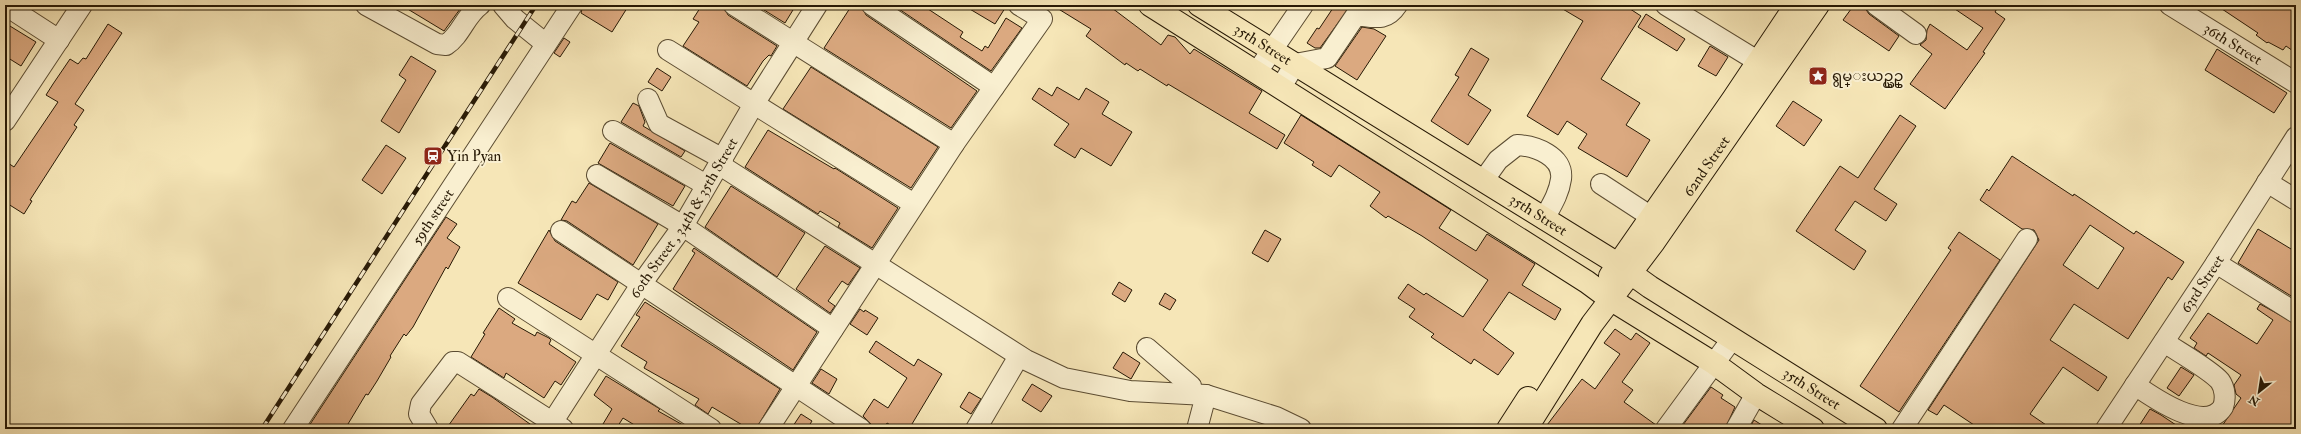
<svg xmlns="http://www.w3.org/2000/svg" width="2301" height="434" viewBox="0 0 2301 434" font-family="'IM FELL Double Pica','Noto Sans Myanmar',serif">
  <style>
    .building { fill: #dba980; stroke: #271905; fill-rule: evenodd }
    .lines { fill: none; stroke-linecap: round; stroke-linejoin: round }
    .minor-casing { stroke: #5b4c32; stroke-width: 22 }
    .major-casing { stroke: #271905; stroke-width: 24 }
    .minor { stroke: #f9efd0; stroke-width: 20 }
    .major { stroke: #f6e6b7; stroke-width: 22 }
    .rail-casing { stroke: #271905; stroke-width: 4.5 }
    .rail { stroke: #f9efd0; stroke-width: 3; stroke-dasharray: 9; stroke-linecap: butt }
    .labels { text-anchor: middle; stroke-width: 4; stroke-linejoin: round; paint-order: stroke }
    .street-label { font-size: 15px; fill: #271905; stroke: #f9efd0 }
    .poi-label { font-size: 15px; fill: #271905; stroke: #f9efd0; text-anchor: start }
  </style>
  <rect width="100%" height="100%" fill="#f6e6b7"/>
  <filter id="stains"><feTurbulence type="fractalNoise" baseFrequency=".005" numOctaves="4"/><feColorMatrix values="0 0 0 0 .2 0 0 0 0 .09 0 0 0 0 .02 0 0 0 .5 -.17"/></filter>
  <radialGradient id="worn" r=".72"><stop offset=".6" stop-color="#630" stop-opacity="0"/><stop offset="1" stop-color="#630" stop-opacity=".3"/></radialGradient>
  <path class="building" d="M401 5H463L444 31Z
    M583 5H629L612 32 581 13Z
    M702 5H723L728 15 777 46 771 56 769 55 763 61 747 86 683 46 699 22 693 19Z
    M756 5H796L785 23Z
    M852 5H861L866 15 977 91 951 128 824 48Z
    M893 5H922L963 32 960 37 982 51 985 46 988 48 1006 18 1022 28 991 71Z
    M963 5H1007L995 24Z
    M1052 5H1108L1161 45 1168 35 1175 37 1190 54 1194 49 1262 91 1249 113 1285 135 1277 149 1168 84 1167 86 1140 69 1138 71 1126 63 1125 65 1086 36 1091 29Z
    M1335 5H1351L1320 48H1315L1307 43 1317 28 1319 29Z
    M1556 5H1624L1641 16 1601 79 1640 103 1626 125 1650 140 1627 177 1578 148 1587 134 1567 121 1558 135 1527 116 1583 21Z
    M1854 5H1863L1869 14 1899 36 1889 51 1843 20Z
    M1949 5H1999L1995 12 2005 19 1983 52 1985 53 1945 109 1910 84 1932 54 1920 45 1926 40 1927 30 1930 24 1967 50 1983 28Z
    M2216 5H2296V53L2286 46 2283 50 2268 42 2267 43 2256 35 2258 33Z
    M1646 14 1685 39 1677 51 1638 27Z
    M5 23 36 42 21 66 5 56Z
    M108 24 122 33 75 104 84 110 74 125 77 127 30 200 32 201 24 214 5 202V161L14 167 58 102 46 95 53 84 70 59 78 64 83 58 86 59Z
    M1362 27 1374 29 1386 36 1357 80 1335 66Z
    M564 38 570 42 560 57 554 53Z
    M1710 46 1728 57 1716 76 1698 66Z
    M1471 48 1489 59 1468 95 1491 110 1468 145 1431 121 1459 77 1455 75Z
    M2217 49 2287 93 2274 113 2205 70Z
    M411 56 436 71 399 133 381 121 406 80 399 75Z
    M811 67 938 147 911 188 783 109Z
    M657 68 671 77 662 91 648 82Z
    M1057 87 1079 100 1086 88 1109 102 1102 114 1132 132 1111 166 1081 148 1075 158 1054 145 1069 124 1032 99 1039 88 1052 96Z
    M1793 101 1822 120 1804 146 1776 126Z
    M633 103 639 106 645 122 643 126 685 151 681 157 621 122Z
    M1301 115 1451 210 1439 228 1476 251 1487 234 1535 264 1522 285 1561 309 1555 320 1509 292 1483 330 1514 353 1498 375 1474 359 1471 364 1431 337 1434 334 1409 317 1415 309 1398 298 1408 284 1424 295 1426 293 1463 317 1488 280 1422 236 1388 216 1386 218 1370 206 1380 192 1339 165 1331 177 1312 165 1314 162 1284 143Z
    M1900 115 1916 126 1874 189 1897 204 1886 221 1855 201 1835 230 1866 251 1854 270 1796 231 1840 166 1858 178Z
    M768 130 834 169 835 168 898 208 872 248 838 227 840 223 820 211 818 214 745 167Z
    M610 143 685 186 673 206 598 163Z
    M386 145 406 158 382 194 362 180Z
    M2012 156 2073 196 2074 194 2134 234 2136 231 2184 262 2172 280 2168 277 2128 339 2074 304 2050 340 2107 377 2098 391 2063 367 2030 414 2052 429H1980L1944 405 1937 415 1928 410 2039 240 2034 230 2022 229 1980 200 1987 189 1989 191ZM2090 225 2124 248 2098 289 2063 265Z
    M589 183 658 224 633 265 567 221 561 220 572 201 576 203Z
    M731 186 805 233 777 277 705 227Z
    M446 217 457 224 447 238 460 247 448 269 446 267 413 327 406 336 404 334 390 356 391 357 377 381 368 395 366 394 345 429H307Z
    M2258 229 2296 252V299L2238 263Z
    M549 230 555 241 618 282 608 300 597 294 581 320 518 283Z
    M1265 230 1281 239 1268 262 1252 253Z
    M1959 232 2000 260 1899 412 1860 386 1951 250 1948 248Z
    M825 246 860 268 848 285 842 281 828 301 835 306 830 313 796 289Z
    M694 248 817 332 793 370 673 289 695 253 692 251Z
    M1119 282 1132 290 1125 302 1112 294Z
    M1165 293 1176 300 1170 310 1159 304Z
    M645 302 780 389 756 429H749L712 407 708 414 695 405 699 399 644 368 647 362 621 346 640 317 636 315Z
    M2260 304 2296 324V429H2220L2241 398 2236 394 2234 385 2241 375 2208 353 2206 356 2194 348 2197 343 2190 338 2208 313 2257 344 2273 320 2257 309Z
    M499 308 515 319 512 323 535 336 537 332 549 338 551 340 549 344 576 362 561 385 555 381 544 398 506 373 504 378 471 357 485 334 483 333Z
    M860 309 864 312 865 310 878 318 867 335 850 324Z
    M1615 329 1631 340 1636 333 1650 343 1622 382 1633 390 1624 402 1656 425 1655 429H1544L1582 379 1595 389 1620 354 1604 343Z
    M876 341 914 366 918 359 942 374 909 429H897L887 423 884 429H872L871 424 863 416 874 399 888 408 907 378 869 352Z
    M1123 352 1140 363 1131 379 1113 368Z
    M2181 367 2194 375 2179 396 2167 388Z
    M821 369 837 379 829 394 812 383Z
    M606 376 660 409 658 411 690 429H641L623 418 616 429H600L612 409 594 395Z
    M1032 384 1052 396 1041 412 1022 400Z
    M1711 387 1723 395 1721 398 1735 407 1725 429H1680Z
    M479 389 492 397 537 429H446L471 394 474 396Z
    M969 392 981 399 971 414 960 407Z
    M2150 409 2161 415 2182 429H2137Z
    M801 414 812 421 807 429H791Z
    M1754 420 1768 429H1749Z"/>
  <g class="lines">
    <defs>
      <g id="minor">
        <path d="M5 5 59 40"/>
        <path d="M366 5 437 44 446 45C461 35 465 16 480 5"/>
        <path d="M503 5 515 19 546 44"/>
        <path d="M734 5 954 144"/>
        <path d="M872 5 994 87"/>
        <path d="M1666 5 1772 70"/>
        <path d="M1876 5 1916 34"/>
        <path id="s1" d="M2170 5 2296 83"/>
        <path d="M668 50 914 204"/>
        <path d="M1257 72 1303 5"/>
        <path d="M1281 87 1295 64 1327 58 1356 15C1374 17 1386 22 1397 5"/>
        <path d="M648 99 659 124 723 159"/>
        <path d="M5 121 82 5"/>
        <path d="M613 131 706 185"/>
        <path d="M720 165 1026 360 1064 378 1130 391 1206 395 1276 417 1301 429"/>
        <path d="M597 175 683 226 833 329"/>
        <path d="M1483 181 1498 160 1517 145C1535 146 1564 156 1561 179 1559 194 1551 206 1544 219"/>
        <path d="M2267 182 2296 200"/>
        <path d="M1601 184 1650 216"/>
        <path d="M561 231 861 429"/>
        <path d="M2216 263 2296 313"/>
        <path d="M508 298 711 429"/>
        <path d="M1147 348 1191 386"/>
        <path d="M2135 385C2155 399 2206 434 2223 407 2226 399 2225 388 2220 381 2211 370 2177 351 2164 342"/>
        <path id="s2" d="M293 429 572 5"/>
        <path d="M428 429 419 414 421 404 453 362H458L563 429"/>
        <path id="s3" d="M548 429 642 283 683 226 754 104 817 5"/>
        <path d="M768 429 954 144 1042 19 1019 5"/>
        <path d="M976 429 1019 356"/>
        <path d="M1197 429 1206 395"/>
        <path d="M1666 429 1732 339"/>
        <path d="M1736 429 1756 394"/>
        <path d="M1902 429 2027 239"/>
        <path id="s4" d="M2106 429 2216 263 2296 137"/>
      </g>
      <g id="major">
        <path d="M1150 5 1587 282 1610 299 1715 364 1756 394 1813 429"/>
        <path id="s5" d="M1199 5 1618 264 1650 287 1876 429"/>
        <path d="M1610 276 1733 99 1796 5"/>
        <path d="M1508 429 1528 398"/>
        <path id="s6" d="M1526 429 1592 324 1654 242 1818 5"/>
      </g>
    </defs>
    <use href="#minor" class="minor-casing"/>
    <use href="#major" class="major-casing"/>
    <use href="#minor" class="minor"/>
    <use href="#major" class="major"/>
    <defs>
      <path id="rail" d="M262 429 536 5"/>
    </defs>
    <use href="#rail" class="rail-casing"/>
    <use href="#rail" class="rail"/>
  </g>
  <defs>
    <symbol id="sight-square" viewBox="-11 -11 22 22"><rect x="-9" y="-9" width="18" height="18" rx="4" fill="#8f2418" stroke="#f9efd0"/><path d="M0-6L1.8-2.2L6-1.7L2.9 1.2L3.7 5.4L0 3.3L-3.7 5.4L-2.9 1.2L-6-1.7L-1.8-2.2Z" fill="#fff"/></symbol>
    <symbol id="station-square" viewBox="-11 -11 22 22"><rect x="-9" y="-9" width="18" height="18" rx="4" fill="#8f2418" stroke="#f9efd0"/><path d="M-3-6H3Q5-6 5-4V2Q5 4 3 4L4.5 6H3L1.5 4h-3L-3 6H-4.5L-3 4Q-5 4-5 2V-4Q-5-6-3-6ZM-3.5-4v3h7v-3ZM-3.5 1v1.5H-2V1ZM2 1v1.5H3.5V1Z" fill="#fff"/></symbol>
  </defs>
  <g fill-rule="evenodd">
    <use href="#sight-square" x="1807" y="65" width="22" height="22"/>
    <use href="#station-square" x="422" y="145" width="22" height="22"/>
  </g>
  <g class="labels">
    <g class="street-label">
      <text dy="5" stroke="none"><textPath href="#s1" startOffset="74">36th Street</textPath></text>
      <text dy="5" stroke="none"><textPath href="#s5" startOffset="75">35th Street</textPath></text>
      <text dy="5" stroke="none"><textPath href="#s6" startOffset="319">62nd Street</textPath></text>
      <text dy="5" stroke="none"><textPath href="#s5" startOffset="399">35th Street</textPath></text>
      <text dy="5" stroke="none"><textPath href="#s2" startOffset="254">59th street</textPath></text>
      <text dy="5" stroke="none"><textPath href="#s3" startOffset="251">60th Street , 34th &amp; 35th Street</textPath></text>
      <text dy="5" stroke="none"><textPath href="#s4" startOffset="174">63rd Street</textPath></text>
      <text dy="5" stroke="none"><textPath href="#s5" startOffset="723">35th Street</textPath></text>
    </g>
    <g class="poi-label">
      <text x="1832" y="81">ရွမ္းယဥ္ယဥ္</text>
      <text x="447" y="161">Yin Pyan</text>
    </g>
  </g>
  <rect width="2301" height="434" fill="none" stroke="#f6e6b7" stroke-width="20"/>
  <rect x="6" y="6" width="2289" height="422" fill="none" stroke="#271905" stroke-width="2"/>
  <rect x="10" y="10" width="2281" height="414" fill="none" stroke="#271905"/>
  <g transform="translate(2259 392) rotate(210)" stroke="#f9efd0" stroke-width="3" paint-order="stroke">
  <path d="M0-3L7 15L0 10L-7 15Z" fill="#271905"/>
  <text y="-6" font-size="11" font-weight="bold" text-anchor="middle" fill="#271905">N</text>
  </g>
  <rect width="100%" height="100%" filter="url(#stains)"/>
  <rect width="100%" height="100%" fill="url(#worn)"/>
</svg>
